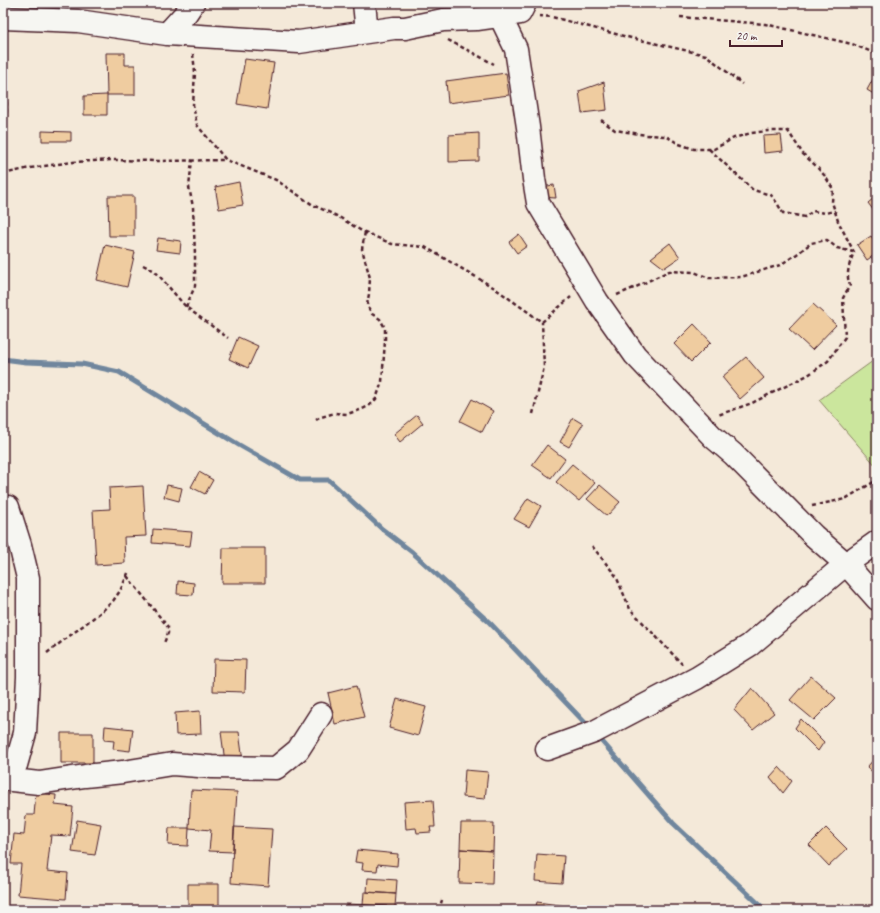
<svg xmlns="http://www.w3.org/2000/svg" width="880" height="913" viewBox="0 0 880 913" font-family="Caveat,sans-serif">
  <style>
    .green { fill: #cbe69d; stroke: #8a8264 }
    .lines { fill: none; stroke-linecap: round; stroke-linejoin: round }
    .stream { stroke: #6f869d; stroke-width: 5 }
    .building { fill: #efcca0; stroke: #4a1f2b }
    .minor-casing { stroke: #4a1f2b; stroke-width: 25 }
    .path { stroke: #4a1f2b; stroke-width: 2.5; stroke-dasharray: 4 3; stroke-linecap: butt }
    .minor { stroke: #f6f6f2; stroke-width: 22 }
  </style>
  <rect width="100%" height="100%" fill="#f4e9d9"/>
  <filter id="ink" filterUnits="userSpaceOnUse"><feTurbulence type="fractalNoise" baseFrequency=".025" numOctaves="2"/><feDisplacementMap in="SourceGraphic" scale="8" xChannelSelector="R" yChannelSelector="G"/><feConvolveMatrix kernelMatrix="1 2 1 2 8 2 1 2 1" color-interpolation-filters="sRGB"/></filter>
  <g filter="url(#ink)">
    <path class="green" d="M877 358V467L819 400Z"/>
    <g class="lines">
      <path class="stream" d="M3 359 26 362 82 364 119 372 239 445 300 480H329L382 529 412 552 490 623 590 728
        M598 737 673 823 760 905 764 910"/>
    </g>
    <path class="building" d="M106 53H125V65H135V95H107Z
      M245 59 274 63 267 109 237 104Z
      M506 73 509 95 448 103 446 81Z
      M873 79 877 81V96L867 90Z
      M604 82 607 110 582 113 579 91Z
      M107 95V115H84V96Z
      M42 131 71 132V141H42Z
      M479 133V161L449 162V135Z
      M781 135 783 151 764 153 763 136Z
      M239 182 243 205 219 209 215 187Z
      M554 185 556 198 540 197 541 187Z
      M108 196H134V236H109Z
      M875 197 877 199V215L868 203Z
      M519 234 527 246 517 253 509 242Z
      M871 236 877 244V253L867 260 857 245Z
      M158 238 181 241 180 253 156 250Z
      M670 243 680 257 664 268 651 258Z
      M105 245 135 252 127 287 97 280Z
      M877 254V265L872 258Z
      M813 304 836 325 812 350 789 329Z
      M694 324 711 342 691 362 674 344Z
      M238 337 258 346 248 368 229 359Z
      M746 357 764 378 740 399 722 377Z
      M3 394H7L6 426H3Z
      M472 399 493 411 482 432 460 421Z
      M417 415 423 423 400 442 394 434Z
      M573 418 583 424 569 447 560 442Z
      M547 445 565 459 551 478 532 465Z
      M572 464 595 483 579 501 556 482Z
      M199 472 213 480 205 494 191 487Z
      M167 485 182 488 179 501 164 497Z
      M600 485 620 502 607 516 587 499Z
      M143 486 146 536 124 537 125 563 96 565 93 510 110 509 109 488Z
      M528 498 541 506 529 527 514 519Z
      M153 529 192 532 190 546 152 543Z
      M223 548H265V583H222Z
      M178 581 194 583 193 595 177 594Z
      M214 659 246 660 245 692 213 691Z
      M811 676 836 698 814 720 790 700Z
      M356 686 364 717 335 724 328 693Z
      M752 688 774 713 753 730 734 710Z
      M397 699 426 707 418 736 389 728Z
      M200 711 201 734 176 735 175 713Z
      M801 719 824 742 818 751 795 728Z
      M105 726 133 729 130 751 113 749 114 741 104 740Z
      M221 732H239L243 761 225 762Z
      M61 733H93V763H61Z
      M877 756V776L867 767Z
      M779 767 792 781 783 793 770 777Z
      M465 770 488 772 485 799 463 797Z
      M191 790 237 792 233 852 209 851 211 830 189 828Z
      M36 793 56 795 55 805 73 807 70 836 51 835 47 871 68 873 66 899 18 895 21 864H11L14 834 24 835 26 815H34Z
      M433 800 435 827H430L431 832 417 833 416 828 406 829 404 802Z
      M77 820 101 824 95 855 72 852Z
      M461 823H494L493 851 460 849Z
      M234 827 272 829 268 886 231 883Z
      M169 828H189L188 846 168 845Z
      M826 828 847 849 829 866 809 845Z
      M460 849 493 851 492 884 459 883Z
      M357 850 398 854 397 866 378 864 377 871 362 870 363 863 355 862Z
      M537 854 564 856 562 883 535 881Z
      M368 878 397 880 396 894 367 892Z
      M188 884H219V910H188Z
      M364 892 396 894 395 907 363 905Z
      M537 902 596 910H535Z
      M346 904 387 906V910H346Z"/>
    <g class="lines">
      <defs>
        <path id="minor" d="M500 16 516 49 528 127 534 179 538 203 597 301 635 355 713 437 733 454 814 536 846 564 877 599
          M3 18 78 21 167 34 299 42 367 32 364 3
          M367 32 394 28H405L443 20 477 19 520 13 525 3
          M167 34 187 12 193 3
          M547 749 594 732 697 678 750 645 846 564 877 542
          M3 774 16 765 25 733 28 677V578L20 545 8 507
          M3 779 39 783 85 776 123 772 172 764 212 767 276 768 298 750 321 714"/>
      </defs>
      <use href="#minor" class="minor-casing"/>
      <path class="path" d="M539 16 552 17 627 37 706 55 742 84
        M680 17 765 24 852 44 877 54
        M448 40 494 64
        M193 54 195 72 193 105 197 125 226 160 276 180 313 205 339 217 360 230 392 244 425 247 493 287 542 322 571 297
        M3 60 7 89 6 125
        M601 120 615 130 646 135 666 136 679 144 694 149H714L734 138 751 133 768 131H788L803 154 814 164 825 176 833 189 832 202 838 221 854 252C850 262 845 275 850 285L843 298 845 337 828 361 808 375 752 403 718 415
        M709 149 753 190 771 195 777 203 783 213 805 217 813 211 825 213 835 211
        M3 174 30 168 73 162 113 160 157 161 225 160
        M143 265 155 271 186 307 228 338
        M617 295 636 287 669 271 694 272 709 278 741 277 780 265 797 254 811 243 827 240 837 248 853 252
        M186 307 195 286V254L193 207 189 187 192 160
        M533 414 544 367 542 322
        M316 420 321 417 335 413 347 414 360 410 369 406 376 399 382 382 385 341V328L380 319 372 314 367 305 369 294 370 278 362 249 365 232
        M812 506 845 499 877 480
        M592 546 616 576 630 609 682 664
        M127 576 168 627V633L164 643
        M47 653 101 612 113 601 120 591 129 571
        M3 679 9 678
        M439 910 442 900"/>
      <use href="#minor" class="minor"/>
    </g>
  </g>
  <rect width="880" height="913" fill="none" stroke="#f6f6f2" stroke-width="16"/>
  <rect x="8" y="8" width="864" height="897" fill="none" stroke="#4a1f2b" stroke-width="1.5" filter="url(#ink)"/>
  <path d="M730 40v6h52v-6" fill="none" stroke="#4a1f2b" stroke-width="2"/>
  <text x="736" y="40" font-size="12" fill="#4a1f2b" stroke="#f6f6f2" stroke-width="3" paint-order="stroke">20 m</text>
</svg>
